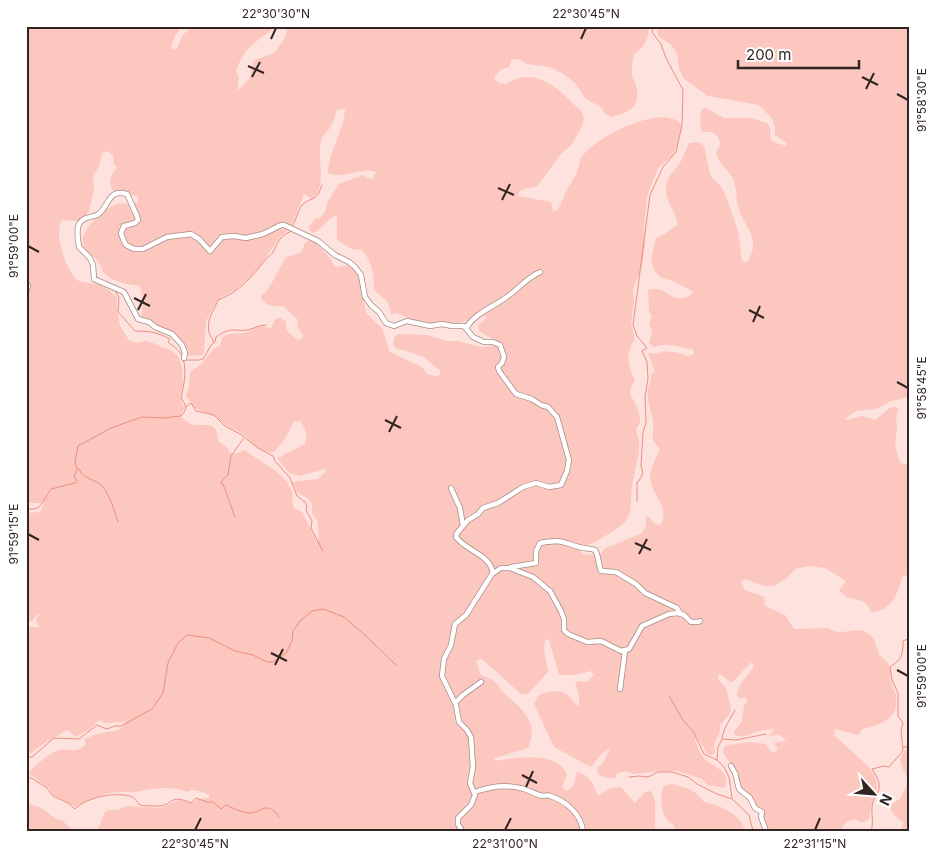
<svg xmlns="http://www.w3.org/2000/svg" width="936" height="857" viewBox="0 0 936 857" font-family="Inter,sans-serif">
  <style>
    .green { fill: #fcc7bf; fill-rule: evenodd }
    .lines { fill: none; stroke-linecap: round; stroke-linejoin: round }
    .stream { stroke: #ec8d81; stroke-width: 1 }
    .street-casing { stroke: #a98a85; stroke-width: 6 }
    .street { stroke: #fff; stroke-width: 4.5 }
    .ticks { fill: none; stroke: #312422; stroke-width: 2 }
    .neatline { fill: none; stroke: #312422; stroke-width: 2 }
    .ticks-label { font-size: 12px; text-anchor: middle; fill: #312422 }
  </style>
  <rect width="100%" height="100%" fill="#fee2de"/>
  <path class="green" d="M26 26H182L175 36 171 47 174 50 177 48 183 35 192 26H276C257 43 244 45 236 72L239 77 237 91 249 79 253 61 274 53 283 41 289 26H648C651 36 643 50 634 54 633 60 631 68 632 74 632 78 635 82 636 85 641 108 631 111 612 117L605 114 600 106 586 99 576 84 562 73 549 67 527 64 518 59H512L509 67C503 69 496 71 494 79L499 83 506 84C536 64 561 91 582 112L584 118 581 128 573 143 561 154 538 185C531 190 526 186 519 192L518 196 551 202 553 212C555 210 558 210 559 207 561 205 562 200 564 197 567 187 575 179 578 169 579 166 579 162 581 158 593 138 666 100 682 126L677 145 672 156 658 168 647 197 644 228 645 246 642 266 633 289 634 301 631 323 635 340C624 352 629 368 635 381 625 396 632 394 637 407 639 412 640 418 640 423L636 429 639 443V452L632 485 630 513 625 522 615 530 593 543 582 546 579 549 583 554 595 555 597 563H600V555L604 549 642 533 646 526V517L648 516 655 524 660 525C672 508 649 493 650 476 651 467 656 457 660 449 658 446 654 443 653 440 652 434 654 426 653 420 651 409 643 392 651 382V375L655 371 648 353 658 354 663 351 674 352 688 356 694 354V350C680 347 668 342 654 347L649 344 652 331 649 323 652 317 649 311 648 290C651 289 653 289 656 289 671 291 676 307 693 293L691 290 670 280 661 278 654 270 651 260 656 238C664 235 670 230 677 225 678 217 671 208 668 200 661 177 675 174 683 157 685 152 687 147 689 143L698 142 704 146 710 174 713 179 721 186 726 196 738 231 742 260 744 262H747C762 239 746 230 739 210 735 200 738 189 733 179 728 169 720 165 716 153 717 150 719 148 720 145 721 140 715 131 710 132 707 132 704 132 701 131L700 116 702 109 706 108 724 118H751L767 123 770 128 771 141 786 146 787 143 775 135V126L772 118 759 105 708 96 684 79 679 69 677 53 671 45 658 36 657 29 660 26H910V396L889 402 876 409 856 411 845 419 847 420 862 416 875 420 891 407H896L899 409 896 417 897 427 895 445 900 463 910 465V574L902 577C897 595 892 611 871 612 867 599 856 600 845 597V595L839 591 846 581 825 568 809 566 795 569 786 579 774 586H765L745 579 741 582 745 590 764 597 765 606 785 615 794 629 829 628C840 639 856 624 869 634 876 639 876 647 879 654 882 659 888 661 889 666 891 670 890 676 891 681 892 686 895 691 896 696 899 720 881 724 862 729L859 735 835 729 834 735 870 768 876 778 877 791 872 801 869 819 861 823 855 819 846 822 840 831H769L766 828 758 808 740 789 734 768 723 753 724 747 727 745 751 742 766 744 770 751 775 753 778 749 774 744 776 742 786 741 780 735 768 736 773 732 772 729C767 730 761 730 756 732 747 735 740 740 733 733L742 721 744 705 746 704 747 699 745 697 741 699 737 696C736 684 749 676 754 666L753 663H750L733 682H730L722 675H718V679L726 688 731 708 730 714 720 725V731L714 744 715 753 711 755 708 754 697 738 695 739C697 745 699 752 703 757 710 766 733 770 724 788L707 785 702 779 677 771H666L633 774 626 771 616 774 617 778H607L598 774 597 768 603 763 611 747 602 753 592 766H589L554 747 534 704 539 695C549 691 562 688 570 697 574 701 574 704 579 706V695L575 683 579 681 587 682 594 675 591 671 575 675H559L549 640 545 639 544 649 548 672 528 694H521L482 659H479L476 661 481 675C486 677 492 679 495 682 499 686 501 691 506 695 523 709 539 723 528 748L495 758 494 761C516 758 555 750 567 774L562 788 567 791C578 784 573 783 577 772 589 774 594 785 598 796L611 788 621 787 635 803 645 792 651 791 655 801V831H97L105 812 109 810H118L127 806 160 808 178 800 185 801 191 804 197 799 209 798V795C203 792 193 788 187 792 171 785 152 789 135 792 127 793 119 791 111 793 99 795 86 801 75 807L52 794 49 788 28 773C32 768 50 753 56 751 68 746 75 756 86 744L84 739 97 734 119 730 126 722 105 723 99 720 89 730 75 737 68 730C54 737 42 744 30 754H26V627H39L36 619 40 614 38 613 32 621 26 622V513L40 512 44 503H26ZM345 109C344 131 329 150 328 173 347 180 359 166 376 172L374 177 370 179 363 175 339 184 327 203 326 210 321 217 315 219 308 228 313 233C322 229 327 220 336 215 338 220 336 233 337 240L352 249 362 250C372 261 374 276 374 290L388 302 391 314 397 313 410 319 425 323 436 324 446 322 452 325 485 316 487 318 478 325 479 331 503 345 482 347 457 341H447L427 335 399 334 395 336 393 344 396 348 424 357 440 371V375L436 376 427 374 422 367 390 352 382 328 366 313 361 283 355 269 348 265 336 267 334 266 331 259 313 240 307 241 304 245 302 251 298 254 286 257C278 269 272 288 261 296 263 306 274 307 283 306L298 320 297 327 303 335 302 338 298 340 286 330V322L281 318H276L271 328 260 326 245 333 228 334 222 338 220 346 214 349 200 365 190 372 189 387 186 396 194 408 218 418 224 424 241 433 258 448 266 451 271 453 276 450 285 439 294 421 301 422C306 429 308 435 305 444L277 458 288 472 299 476 325 469 326 471 318 479 292 482 297 492 307 498 312 503V513L317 520 319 536 318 542H317L302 512 294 508C292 502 293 497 292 492 285 471 260 463 245 450L235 454 229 452 228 448 218 441C217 418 206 428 191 424 188 423 184 419 181 417L184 408 180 396 183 384 182 367 178 356 172 351 153 343 146 341 137 343 129 340 120 326 117 309V298C113 294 108 288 102 286 96 282 86 284 79 281 66 273 53 233 62 220L77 221 86 216 89 211 94 190 93 176 100 164 102 153 108 151 114 157 113 164 117 167C111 176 107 181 113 191L117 190 129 195 138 196V203C131 204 125 203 118 204 105 207 78 231 83 246 86 253 95 256 99 263 101 266 101 270 104 273 113 282 128 285 140 286L143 303 141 317C147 322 167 329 175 333 179 342 185 346 188 356L202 355 204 353 206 321 218 299 237 289 258 269 280 237 287 231 292 224 304 194 312 199C329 186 315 156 322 138 323 135 327 132 329 129 333 123 335 116 337 110Z
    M907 748H910V831H901L903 822 895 816 891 810 892 804 901 798 908 781C904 766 894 763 907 748Z
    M671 784C686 787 696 790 704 802 721 806 740 813 745 831H675L674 825C671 823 669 822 667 820 661 813 660 795 663 787Z
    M26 802 43 809 56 819 62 820 73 831H26Z"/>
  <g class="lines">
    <path class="stream" d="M115 290 119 298 118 312 135 331C149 331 157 332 170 339L168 342C173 346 178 349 181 354 188 366 184 385 181 398 186 405 188 409 181 416L163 418 142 417 111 428 78 446 75 462 77 469H79C84 480 93 478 101 485 110 494 114 510 118 522
      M215 342 216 337C220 334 229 329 234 330 239 330 242 331 247 330 254 329 258 325 266 325
      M183 360H199L203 359 205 356 211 345 214 343C213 339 210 336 209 332 206 319 214 311 218 300 238 293 252 277 265 260 268 257 271 255 273 252 278 243 279 236 290 232L301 206C312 195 316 204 322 185
      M186 407 191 403 196 411 214 415 225 426 240 434 258 448 273 456 275 461 290 478 297 496 305 502 307 506 306 510 312 521 311 528 323 551
      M637 501V482L639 481 643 473 641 466 643 432 646 423 645 396 648 379 647 362 642 351 647 348 637 336 633 325 650 195 663 167 676 152 682 125 683 90 666 58 661 44 652 32 654 26
      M26 508C41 514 44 498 51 489L75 483 77 481 74 476 77 470
      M235 517 223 484 220 483 228 475 231 456 243 439
      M669 696 683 720 693 731 704 754 717 760 724 767 729 777 732 798
      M722 738C724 727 730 720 735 710
      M903 747H910
      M26 757H32L54 738 79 739 97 725 107 729 115 726H121L152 709 163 693 168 663 178 643 187 635 209 638 235 651 253 655 267 662H273L286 653 292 641 293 631 300 621 312 611 323 609 344 617 366 636 396 665
      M717 760 718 747 722 739 736 740 766 734
      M26 775 46 787 53 796 68 803 75 809C87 797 116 791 133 797L140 805C145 806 152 806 157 806 174 806 168 793 191 803L196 798 207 802H213L221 809 226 805C233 808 240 812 248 813 260 815 266 798 279 817
      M629 777 639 776 648 777 658 772H672L688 777 697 784 717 794 732 799 749 815 753 831
      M871 831C875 821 869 809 874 799 876 795 879 792 879 788 880 781 876 775 872 769L884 766 889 767 903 751 901 731 903 723 898 716V693L892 680 890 667C902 659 903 656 903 641L910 638"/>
    <defs>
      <path id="street" d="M26 283 28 286 26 293
        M466 328C476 312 494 307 508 296 520 288 525 279 540 272
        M184 358 185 353 182 345 172 334 155 327 149 322 138 319 124 292 94 279 93 265 90 258 79 247C78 241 76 230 79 224 84 216 90 218 97 215 106 210 107 198 115 194 119 192 123 193 127 194L137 216 138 220 135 223 124 226 121 233 123 239 126 245 134 249H143L167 237 191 234 199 239 210 251 222 237 234 236 246 238 263 234 281 225H284L318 241 335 255 349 262 355 267 361 275 365 297 371 305 379 312 386 323 394 326 407 321 430 326 442 324 452 326H464L473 337 484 342H493L500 345 504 357 502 363 498 367 499 371 516 394 532 399 541 405 548 407 557 417 569 460 567 471 561 485 549 487 536 483 523 487 498 503 483 508 478 514 468 520 457 533 456 537C466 551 490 554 493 573
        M451 488 460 508 463 526
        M511 567 536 563V551L540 543C560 539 562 542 579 547 585 549 590 548 595 550 599 556 598 564 601 571L616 572 636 584 645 593 677 608 680 613
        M620 689 625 651
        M455 703 463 695 481 682
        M731 766 735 773 739 789 750 798 755 808 762 812 761 817 766 831
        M475 792C491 786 507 784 524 789 530 791 537 795 543 796 548 796 545 794 550 796 566 801 581 814 583 831
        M462 831 458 824V818L471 805 475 795 470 783 473 767 471 737 467 730 459 722 456 705 442 676 444 659 451 645 455 624 466 615 492 574 501 568H510L533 577 550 591 561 611 564 619V630L568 634 587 642 601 641 621 651 629 649 642 626 669 614 678 613 684 615 691 622H698L700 621"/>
    </defs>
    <use href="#street" class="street-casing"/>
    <use href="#street" class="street"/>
  </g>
  <path class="ticks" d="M271 39 276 28M581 39 586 28M248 66 264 73M252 77 260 62M862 77 878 85M866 89 874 73M897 94 908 100M498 188 514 195M502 200 510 184M28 246 39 252M134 298 150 306M138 310 146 294M749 310 764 318M753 322 760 306M897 382 908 388M385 420 401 428M389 432 397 416M28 534 39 540M635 543 651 550M639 554 647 539M271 653 287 661M275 665 283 649M897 670 908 676M522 775 537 783M526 787 533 771M195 830 201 818M505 830 511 818M815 830 820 818"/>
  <rect width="936" height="857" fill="none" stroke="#ffffff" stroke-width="55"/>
  <g transform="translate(874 794) rotate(116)" stroke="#ffffff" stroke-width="4" paint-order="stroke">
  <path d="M0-4L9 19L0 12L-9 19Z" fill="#312422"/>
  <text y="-8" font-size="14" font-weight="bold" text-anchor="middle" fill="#312422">N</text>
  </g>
  <path d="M738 60v8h121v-8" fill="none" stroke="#312422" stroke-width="2.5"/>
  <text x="746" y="60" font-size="15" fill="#312422" stroke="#ffffff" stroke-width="4" paint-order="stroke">200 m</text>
  <rect x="28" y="28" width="880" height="802" class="neatline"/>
  <g class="ticks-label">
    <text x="276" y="18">22°30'30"N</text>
    <text x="586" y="18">22°30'45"N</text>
    <text transform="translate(922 100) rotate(-90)" y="4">91°58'30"E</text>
    <text transform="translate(14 246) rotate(-90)" y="4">91°59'00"E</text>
    <text transform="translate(922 388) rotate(-90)" y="4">91°58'45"E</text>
    <text transform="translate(14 534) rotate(-90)" y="4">91°59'15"E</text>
    <text transform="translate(922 676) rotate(-90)" y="4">91°59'00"E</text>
    <text x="195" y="848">22°30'45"N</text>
    <text x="505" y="848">22°31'00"N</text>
    <text x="815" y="848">22°31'15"N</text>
  </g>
</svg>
